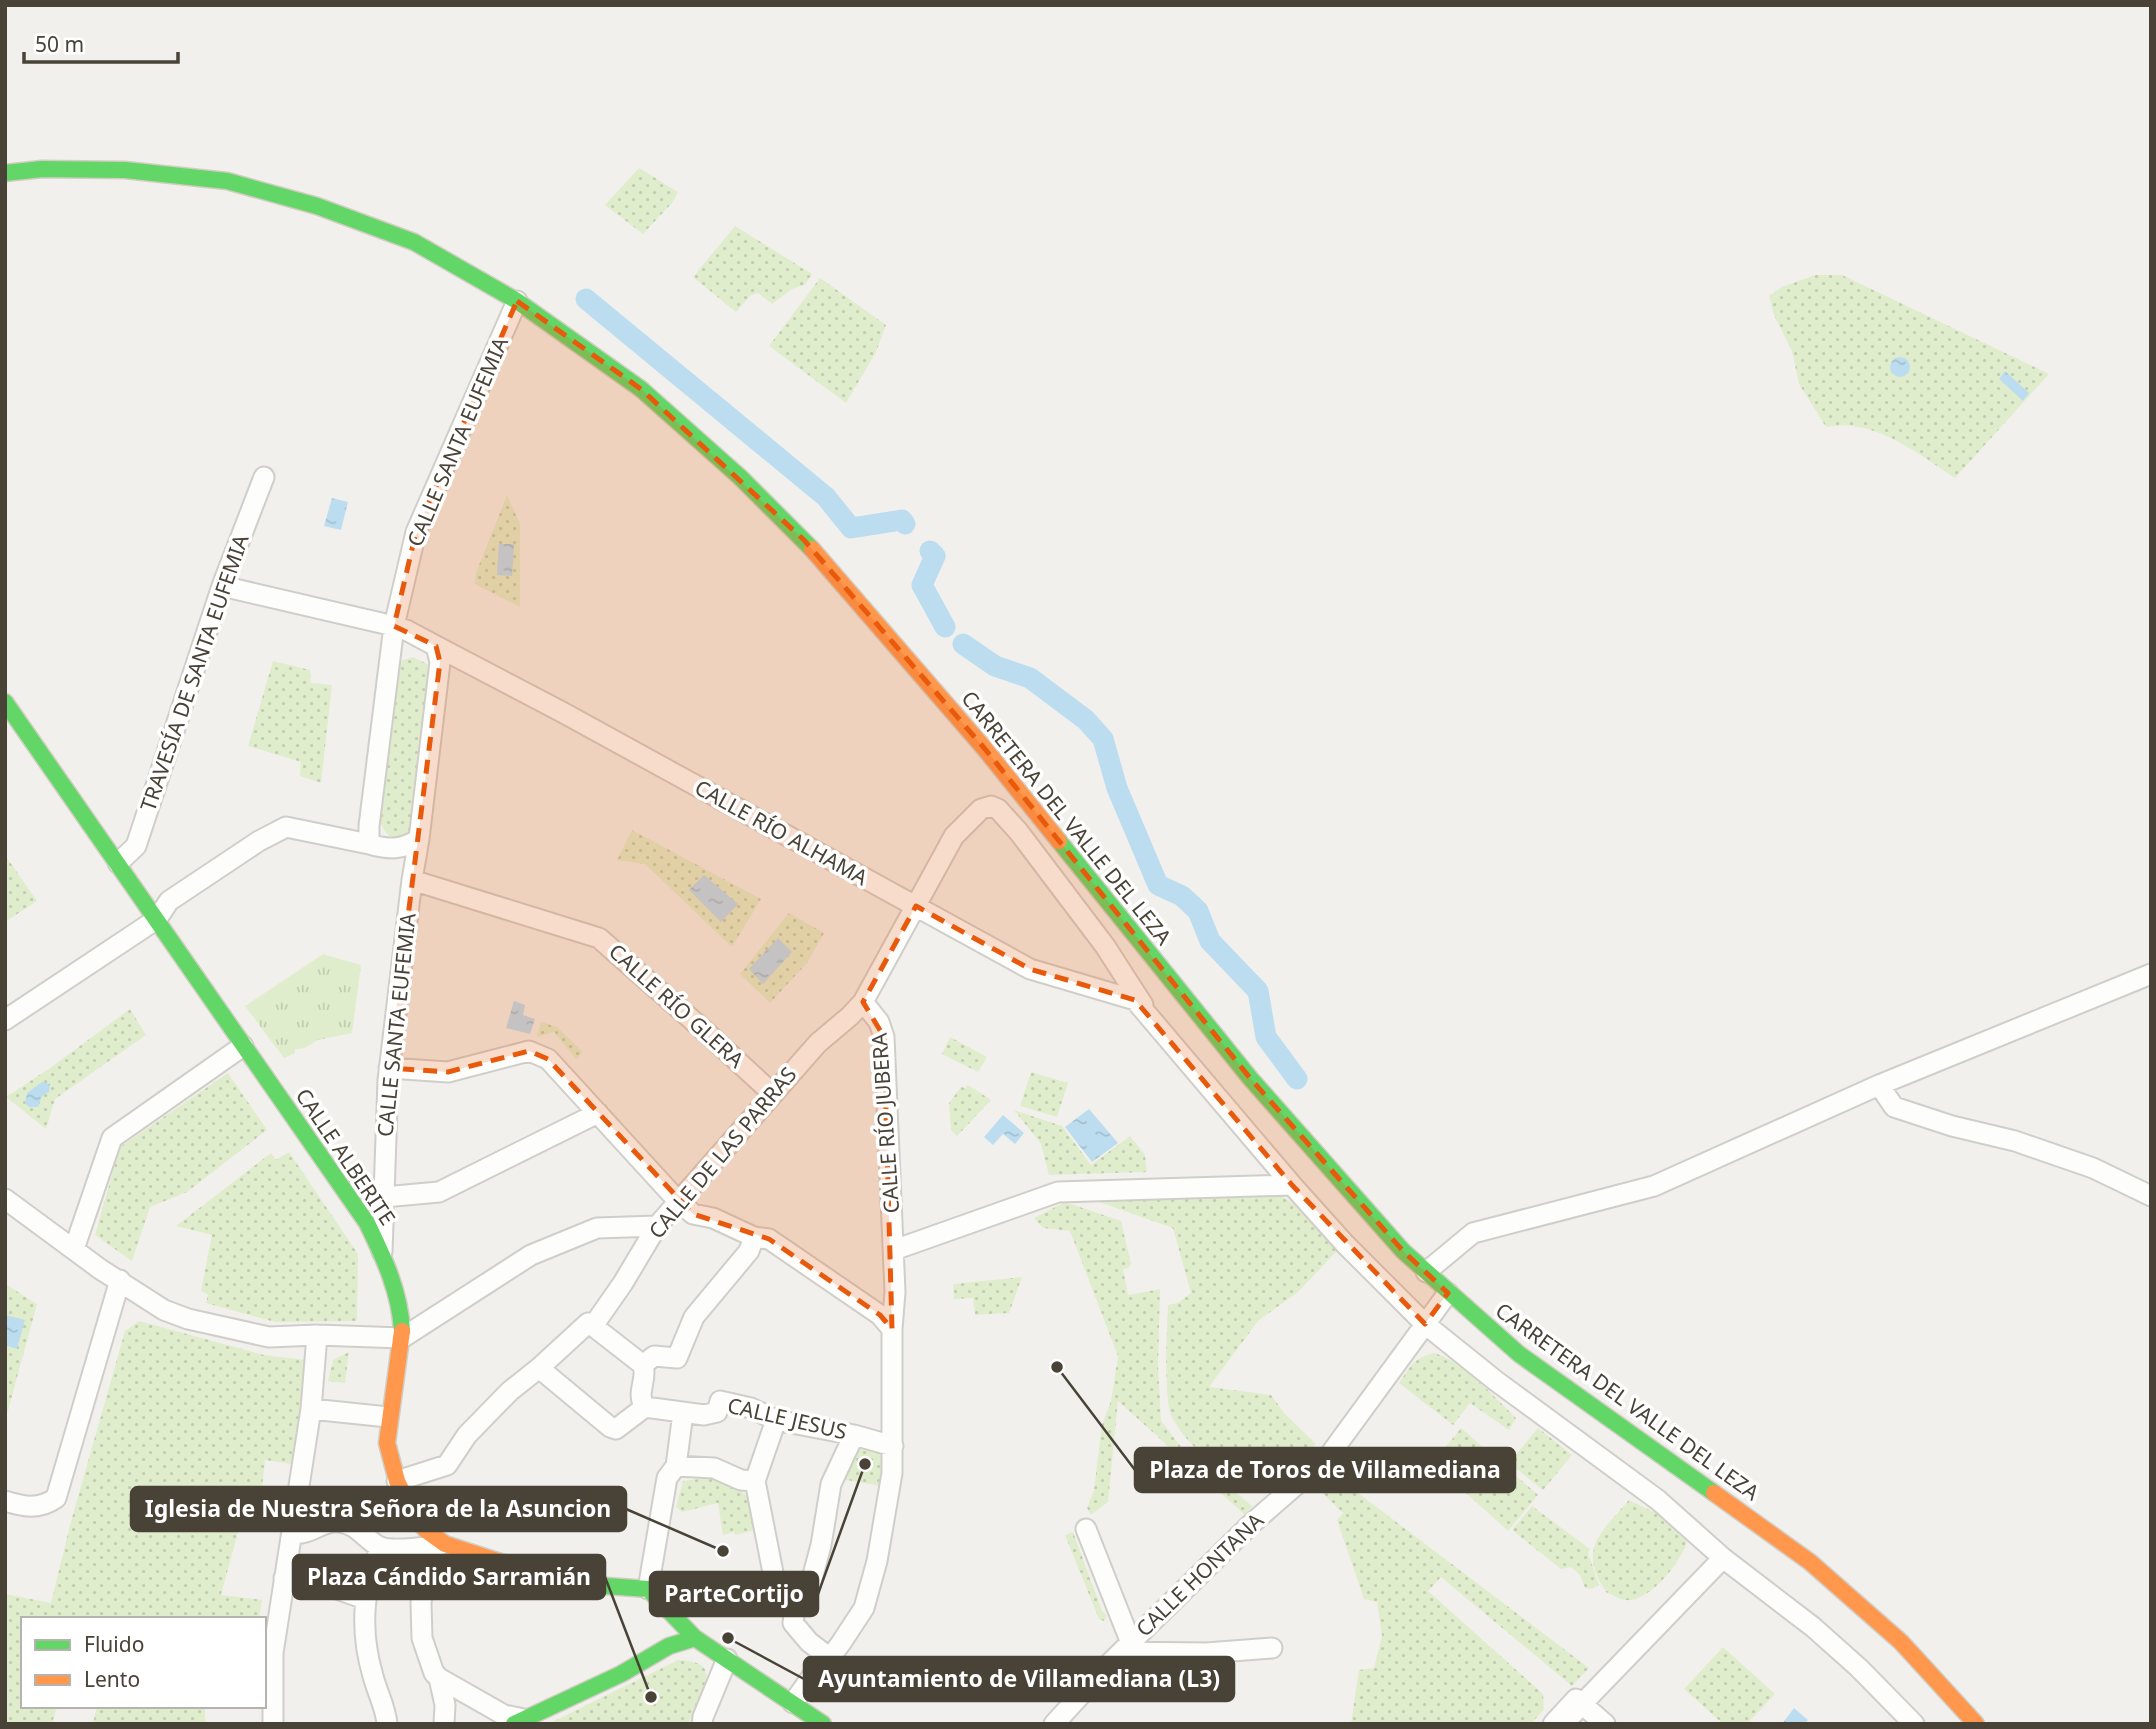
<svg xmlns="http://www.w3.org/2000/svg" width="2156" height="1729" viewBox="0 0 2156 1729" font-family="'Noto Sans',sans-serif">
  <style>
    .grass { fill: url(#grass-tufts) }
    .park { fill: url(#park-dots) }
    .water { fill: url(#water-ripples) }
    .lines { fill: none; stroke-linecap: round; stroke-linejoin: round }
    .canal { stroke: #bcddf0; stroke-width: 21 }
    .street-casing { stroke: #d0cec9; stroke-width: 23 }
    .fast-casing { stroke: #d2cdc3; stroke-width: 19 }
    .slow-casing { stroke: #d2cdc3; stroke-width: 19 }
    .street { stroke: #fdfdfc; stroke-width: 19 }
    .fast { stroke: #63d668; stroke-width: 16 }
    .slow { stroke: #ff974d; stroke-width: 16 }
    .marked { fill: #e8590c; fill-opacity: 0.2; stroke: #e8590c; stroke-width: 5; stroke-dasharray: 14 9; stroke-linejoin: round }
    .labels { text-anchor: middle; stroke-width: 7; stroke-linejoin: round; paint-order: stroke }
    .street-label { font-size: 21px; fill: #494237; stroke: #fff }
    .leader { fill: none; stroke: #494237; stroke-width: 2.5 }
    .callout-dot { fill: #494237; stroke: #fff; stroke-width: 2.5 }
    .callout { fill: #494237; stroke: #494237; stroke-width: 2.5 }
    .callout-label { font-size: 23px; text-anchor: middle; font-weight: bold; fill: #fff }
  </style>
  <defs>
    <pattern id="grass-tufts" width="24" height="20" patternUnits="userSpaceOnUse" patternTransform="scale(1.75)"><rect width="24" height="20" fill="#e0edcc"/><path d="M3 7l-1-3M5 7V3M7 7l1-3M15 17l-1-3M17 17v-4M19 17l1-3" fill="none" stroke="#c2ccb0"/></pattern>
    <pattern id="park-dots" width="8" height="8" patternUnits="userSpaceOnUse" patternTransform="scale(1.75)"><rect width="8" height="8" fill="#e0edcc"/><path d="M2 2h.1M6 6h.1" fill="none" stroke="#c2ccb0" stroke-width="1.8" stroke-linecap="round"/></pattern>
    <pattern id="water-ripples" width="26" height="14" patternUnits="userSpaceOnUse" patternTransform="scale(1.75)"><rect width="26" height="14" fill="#bcddf0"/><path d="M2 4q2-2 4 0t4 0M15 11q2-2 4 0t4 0" fill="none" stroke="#a3bfce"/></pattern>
  </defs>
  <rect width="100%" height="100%" fill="#f2f0ec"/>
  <path class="grass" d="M323 954 361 965 352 1033 318 1040 305 1048 295 1049V1053L284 1058 245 1006Z"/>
  <path class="park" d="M639 168 678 192 672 203 643 234 605 205Z
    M735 226 812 274 805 285 792 289 772 304 758 293 751 295 736 312 693 277Z
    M1815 275H1842L2049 374 1955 478C1925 458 1890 431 1853 426 1845 424 1834 426 1826 427L1799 384 1792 351 1774 315 1769 296 1782 287Z
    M820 278 886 325 876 352 846 403 769 346Z
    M507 495 520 524V607L475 584 476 573Z
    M413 657 429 665 433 671 414 831C392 846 382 834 378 812L397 667 403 660Z
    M273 661 310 670 311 683 332 685 321 783 300 776 301 762 248 746Z
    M632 830 761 899 732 947 645 864 617 860Z
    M5 855 37 901 5 922Z
    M789 913 824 933 807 963 770 1003 740 974Z
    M130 1009 146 1035 55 1099 46 1129 6 1097 50 1068Z
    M541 1022 557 1027 583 1052 576 1059 554 1032 537 1037Z
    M950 1037 987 1057 978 1072 942 1054Z
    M1031 1072 1068 1083 1057 1117 1020 1106Z
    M228 1073 267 1130 187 1192 150 1207 132 1261 95 1235 120 1147Z
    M968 1085 991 1100 957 1136 951 1130 949 1103 961 1087 965 1088Z
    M1014 1110 1062 1126 1091 1165 1130 1136 1145 1155 1147 1172 1049 1175 1041 1144Z
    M289 1152 358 1254 357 1321 275 1322 206 1303 208 1295 201 1291 212 1235 176 1226 271 1153 276 1160Z
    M1278 1194C1303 1208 1319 1228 1338 1250L1298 1292 1258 1321 1209 1387 1271 1395 1285 1414 1316 1444 1261 1493C1227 1474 1191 1453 1172 1417 1163 1398 1167 1329 1168 1305L1178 1303 1191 1293 1173 1228 1079 1195Z
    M1065 1202 1121 1221 1131 1264 1129 1268 1123 1269 1128 1295 1160 1289 1158 1366 1161 1421 1182 1448 1252 1506 1245 1515 1118 1401 1108 1502 1091 1515 1087 1508 1094 1490 1102 1425 1111 1401 1118 1356 1070 1231 1043 1228 1034 1218Z
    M1022 1277 1009 1313 975 1315 973 1298 954 1299 953 1284Z
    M5 1284 37 1304 5 1422Z
    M139 1321 264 1355 307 1360 297 1465 265 1460 260 1506 239 1502V1510L233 1509 231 1521H241L221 1595 262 1600 259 1619H23V1706H57L52 1724H5V1594L51 1603 70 1525 125 1331Z
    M349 1352 345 1383 328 1381 333 1360Z
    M1435 1353C1467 1365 1492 1395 1516 1418L1509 1430 1470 1403 1453 1425 1399 1383C1410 1367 1414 1357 1435 1353Z
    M1461 1428 1538 1495 1508 1531 1433 1463Z
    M1538 1428 1572 1455 1543 1490 1509 1463Z
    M854 1443 885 1450 881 1486 841 1479Z
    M1329 1471 1358 1493 1589 1668 1572 1686 1441 1577 1428 1591 1543 1694 1544 1709 1531 1724H1351L1359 1670 1374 1668 1382 1636 1377 1602 1364 1599 1337 1520 1343 1513 1316 1487Z
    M714 1477C750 1493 747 1492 760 1529L735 1535 734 1532 723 1535 718 1503 682 1512 676 1507 683 1481Z
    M1629 1500 1660 1515 1687 1542C1681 1562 1649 1603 1626 1600 1620 1600 1611 1594 1606 1592 1577 1548 1601 1533 1629 1500Z
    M1532 1506 1590 1549 1588 1553 1599 1585 1591 1589 1585 1588 1580 1575 1571 1567 1561 1569 1512 1530Z
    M1073 1532 1102 1611 1107 1616 1104 1621 1099 1619 1065 1535Z
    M1723 1647 1775 1694 1747 1724H1723L1684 1689Z
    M678 1660C729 1661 699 1697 688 1724H548Z
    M97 1706H205V1724L93 1723Z"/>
  <path class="water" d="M1890 367a10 10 0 1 1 20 0a10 10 0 1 1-20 0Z
    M2005 371 2029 393 2023 401 1999 379Z
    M332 498 348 502 341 530 324 526Z
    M499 544H514L512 576 497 575Z
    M704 875 738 904 721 922 689 890Z
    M778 938 792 952 763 984 749 969Z
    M514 1001 525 1005 523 1015 535 1019 530 1034 506 1028Z
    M42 1082 50 1084 49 1092 42 1096 38 1107H29L25 1103 27 1093Z
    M1089 1109 1118 1143 1092 1162 1065 1127Z
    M1003 1115 1024 1133 1015 1144 1003 1134 993 1145 984 1137Z
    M5 1315 25 1320 17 1349 5 1345Z
    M1453 1448 1480 1471 1471 1483 1444 1462Z
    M1794 1708 1808 1720 1804 1724H1782Z"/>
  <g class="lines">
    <path class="canal" d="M586 299 826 497 851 528 902 520 905 524
      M930 551 935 556 922 585 945 627
      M963 644 995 666 1030 678 1086 720 1103 739 1117 788 1158 885 1182 896 1198 911 1210 941 1258 991 1266 1037 1297 1079"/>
    <defs>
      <path id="street" d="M222 586 394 626 406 630 436 646 440 662 419 839C402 850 389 850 369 844V826L394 626 416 532 517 301
        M436 646 562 712 1030 969 1135 1000 1292 1185 1345 1244 1425 1324 1496 1381 1658 1500 1723 1558 1813 1627 1859 1668 1914 1724
        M118 863 136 846 222 586 264 477
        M412 880 599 938 707 1033 773 1094
        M5 1020 157 919 169 901 259 841 286 827 369 844
        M389 1068 448 1072 529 1051 548 1059 678 1201 693 1214 713 1218 754 1237 769 1239 880 1315 892 1329
        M1879 1085 1894 1107 1952 1126 2015 1141 2093 1168 2151 1196
        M384 1197 439 1192 598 1113
        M5 1199 100 1269 164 1310 188 1319 269 1337 317 1335 402 1338 531 1255 597 1228 657 1226
        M74 1249 112 1138 243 1046
        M894 1250 1058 1192 1292 1185
        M382 1252 388 1080 412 880 419 839
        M1426 1272 1473 1233 1654 1186 1879 1085 2151 974
        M593 1326 623 1283 657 1226 818 1043 850 1016 863 1002 954 836 981 809 991 806 998 809 1018 831 1105 946 1143 1005
        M593 1326 643 1365
        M643 1365 654 1356 677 1358 694 1317 749 1251 754 1237
        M643 1365C648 1380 635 1393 645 1407
        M539 1368 610 1427 616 1429 645 1407
        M645 1407 704 1415 717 1412 720 1401 751 1408 776 1420 854 1435 893 1446
        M311 1409 388 1417
        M676 1466 714 1468 741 1480 755 1481 776 1420
        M397 1481 447 1465 467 1435 510 1391 539 1368 588 1323 593 1326
        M755 1481 776 1588 809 1589
        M5 1501C24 1507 39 1510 56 1498L120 1280
        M1086 1529 1131 1643
        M293 1533C310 1536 322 1520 339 1522 358 1524 365 1540 380 1547 394 1552 426 1547 440 1545
        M381 1547C362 1589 360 1632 373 1676 377 1692 386 1708 387 1724
        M428 1547 421 1603 422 1638 434 1673 439 1678 445 1705 444 1724
        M284 1578 323 1584 365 1599
        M648 1589 667 1478 676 1466 683 1413
        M1122 1652 1206 1653 1272 1648
        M830 1658 809 1642 793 1623 795 1608 805 1605 821 1545 831 1484 854 1435
        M439 1678 504 1715 524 1719
        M793 1703 820 1665 830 1658 841 1643 864 1608 877 1561 892 1473V1329L895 1292 884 1037 879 1022 863 1002
        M1573 1714 1582 1704 1605 1724
        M273 1724V1653L311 1409 317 1335
        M702 1724 703 1717 727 1659
        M1054 1724 1109 1664 1249 1526 1328 1457 1448 1293
        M1553 1724 1576 1699 1582 1704 1723 1558"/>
      <path id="fast" d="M5 173 42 169 125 170 227 181 317 206 414 242 517 301 641 389 740 477 812 549
        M5 702 367 1223C384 1258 400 1292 402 1331
        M1059 841 1250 1078 1403 1251 1519 1354 1714 1493
        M507 1564 565 1583 648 1589 695 1638 823 1724
        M514 1724 621 1674 669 1646 695 1638"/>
      <path id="slow" d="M812 549 985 749 1059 841
        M402 1331 387 1443 397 1481 414 1517 427 1531 445 1544 507 1564
        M1714 1493 1810 1562 1901 1642 1976 1724"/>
    </defs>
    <use href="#street" class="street-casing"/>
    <use href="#fast" class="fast-casing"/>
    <use href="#slow" class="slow-casing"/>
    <use href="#street" class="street"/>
    <use href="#fast" class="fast"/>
    <use href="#slow" class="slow"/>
  </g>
  <path class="marked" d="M517 301 641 389 804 540 985 749 1250 1078 1403 1251 1448 1293 1425 1324 1292 1185 1135 1000 1030 969 916 906 863 1002 884 1037 892 1329 880 1315 769 1239 693 1214 548 1059 529 1051 448 1072 389 1068 440 662 436 646 394 626 416 532Z"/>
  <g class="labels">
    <g class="street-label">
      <text transform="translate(458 442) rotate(-67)" y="7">CALLE SANTA EUFEMIA</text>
      <text transform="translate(195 673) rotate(-71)" y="7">TRAVESÍA DE SANTA EUFEMIA</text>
      <text transform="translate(1066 818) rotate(51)" y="7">CARRETERA DEL VALLE DEL LEZA</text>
      <text transform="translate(781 833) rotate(29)" y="7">CALLE RÍO ALHAMA</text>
      <text transform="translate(676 1006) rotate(42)" y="7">CALLE RÍO GLERA</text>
      <text transform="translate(397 1025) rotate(-84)" y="7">CALLE SANTA EUFEMIA</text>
      <text transform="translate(886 1123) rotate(-94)" y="7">CALLE RÍO JUBERA</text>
      <text transform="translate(723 1153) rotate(-50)" y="7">CALLE DE LAS PARRAS</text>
      <text transform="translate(345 1157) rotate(56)" y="7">CALLE ALBERITE</text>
      <text transform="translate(1627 1402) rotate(36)" y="7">CARRETERA DEL VALLE DEL LEZA</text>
      <text transform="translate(787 1419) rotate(13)" y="7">CALLE JESUS</text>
      <text transform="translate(1200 1575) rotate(-44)" y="7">CALLE HONTANA</text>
    </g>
  </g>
  <path class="leader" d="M1057 1367L1135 1470M723 1551L626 1509M651 1697L605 1577M865 1464L818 1594M728 1638L804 1679"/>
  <g class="callout-dot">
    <circle cx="1057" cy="1367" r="7"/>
    <circle cx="723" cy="1551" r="7"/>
    <circle cx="651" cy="1697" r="7"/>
    <circle cx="865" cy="1464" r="7"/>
    <circle cx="728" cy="1638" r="7"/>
  </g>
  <g class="callout">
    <rect x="1135" y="1448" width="380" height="44" rx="7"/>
    <rect x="131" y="1487" width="495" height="44" rx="7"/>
    <rect x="293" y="1555" width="312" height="44" rx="7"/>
    <rect x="650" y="1572" width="168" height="44" rx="7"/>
    <rect x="804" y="1657" width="430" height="44" rx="7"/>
  </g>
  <g class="callout-label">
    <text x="1325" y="1478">Plaza de Toros de Villamediana</text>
    <text x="378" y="1517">Iglesia de Nuestra Señora de la Asuncion</text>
    <text x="449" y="1585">Plaza Cándido Sarramián</text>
    <text x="734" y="1602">ParteCortijo</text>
    <text x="1019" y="1687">Ayuntamiento de Villamediana (L3)</text>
  </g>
  <rect width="2156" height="1729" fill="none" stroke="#494237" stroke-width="14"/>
  <rect x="21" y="1617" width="245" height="91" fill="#ffffff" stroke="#b6b3af" stroke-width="2"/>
  <rect x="35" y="1640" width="35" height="10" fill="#63d668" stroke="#b6b3af" stroke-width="2"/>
  <text x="84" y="1652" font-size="21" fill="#494237">Fluido</text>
  <rect x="35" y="1675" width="35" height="10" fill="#ff974d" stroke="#b6b3af" stroke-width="2"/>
  <text x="84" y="1687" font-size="21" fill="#494237">Lento</text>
  <path d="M24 52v10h154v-10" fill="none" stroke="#494237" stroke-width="3.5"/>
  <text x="35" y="52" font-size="21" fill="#494237" stroke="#ffffff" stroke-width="5" paint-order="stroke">50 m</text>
</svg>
